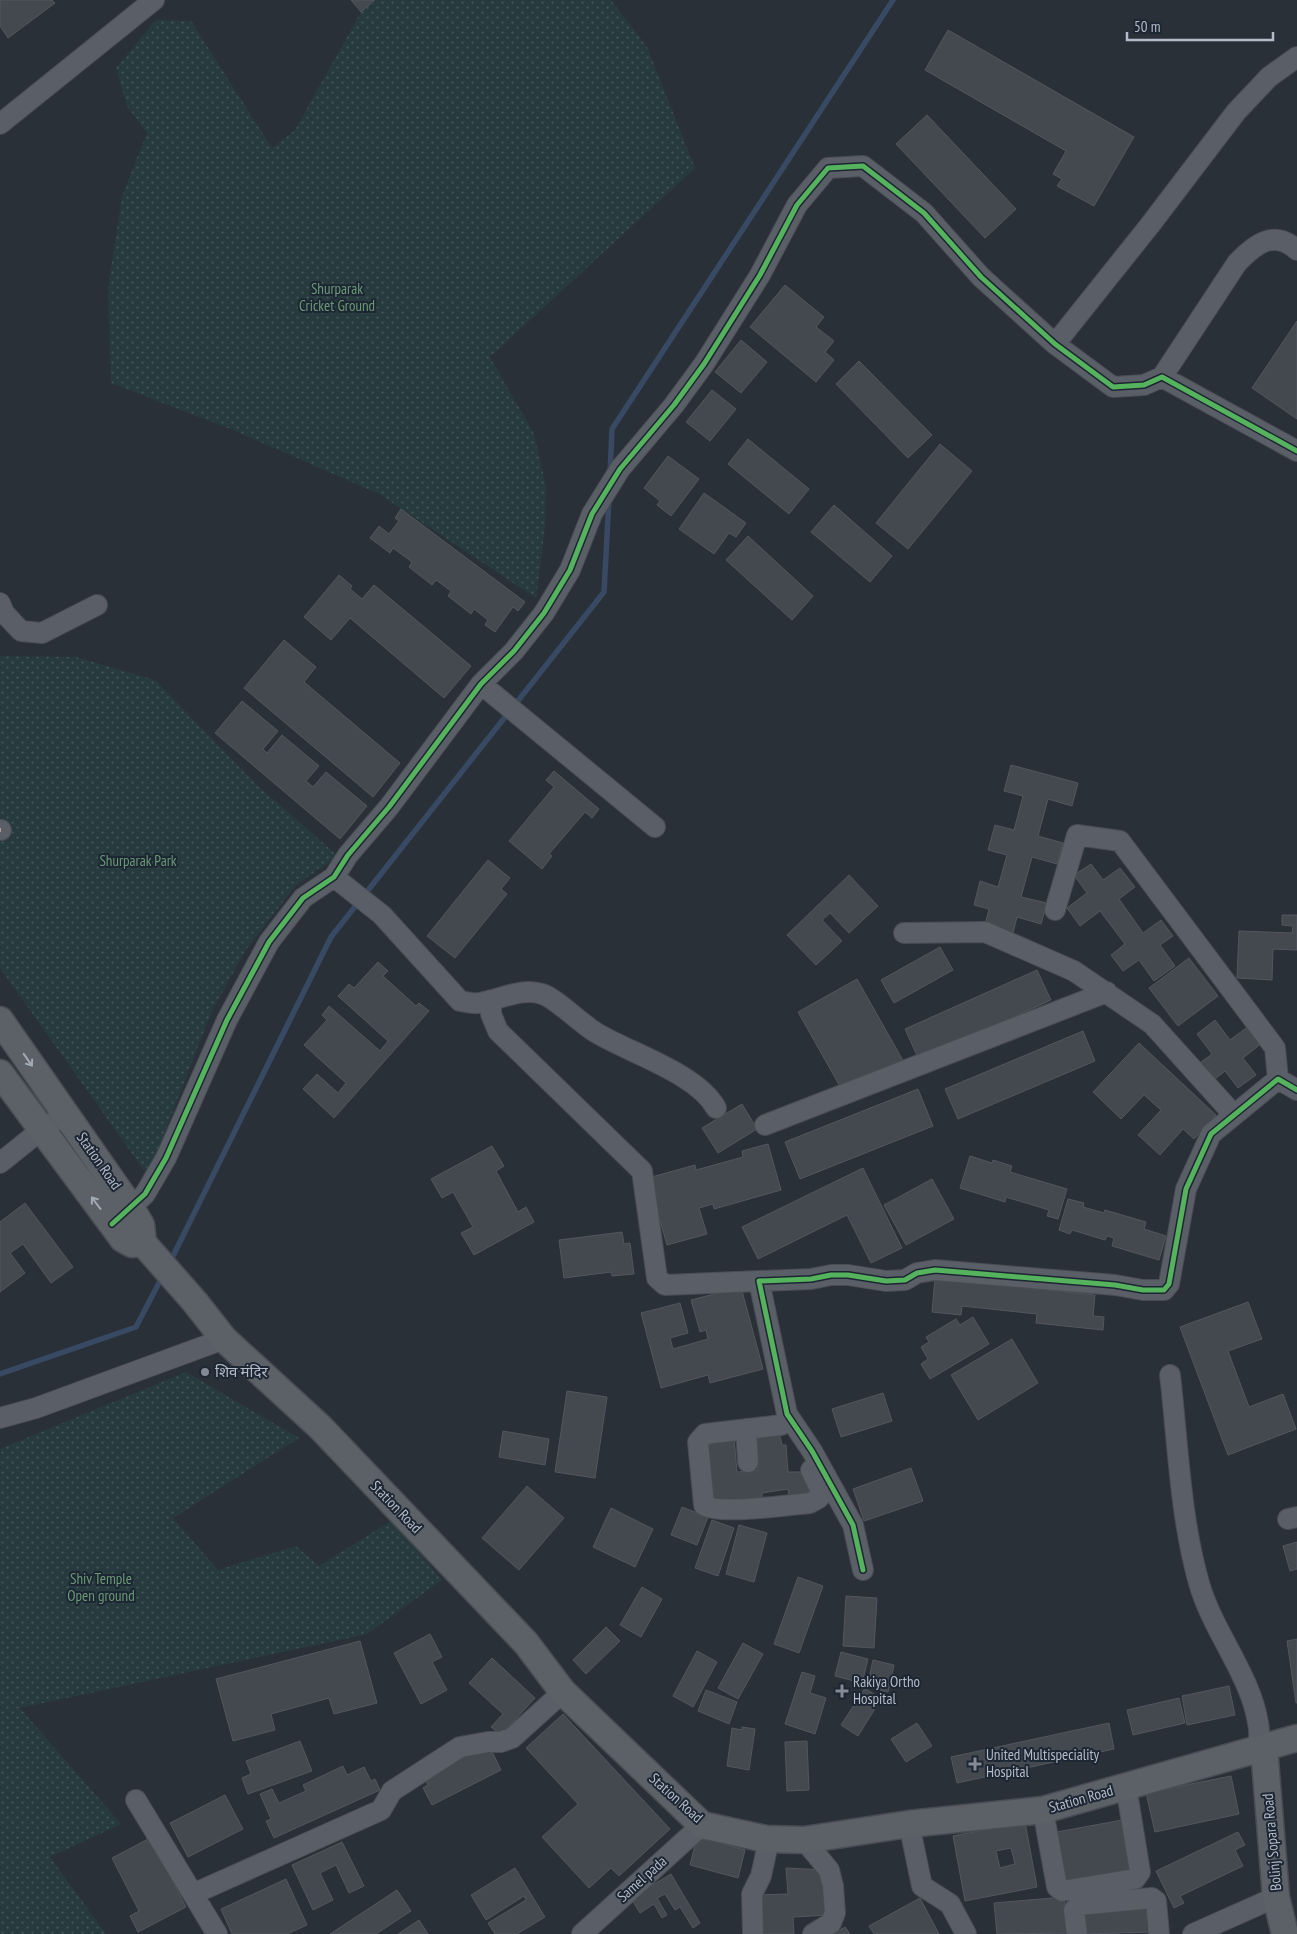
<svg xmlns="http://www.w3.org/2000/svg" width="1297" height="1934" viewBox="0 0 1297 1934" font-family="'PT Sans Narrow','Noto Sans Devanagari',sans-serif">
  <style>
    .grass { fill: url(#grass-dots) }
    .lines { fill: none; stroke-linecap: round; stroke-linejoin: round }
    .stream { stroke: #384963; stroke-width: 5.5 }
    .building { fill: #444950; stroke: #52575f; fill-rule: evenodd }
    .minor-casing { stroke: #484c53; stroke-width: 22 }
    .major-casing { stroke: #484c55; stroke-width: 29 }
    .minor { stroke: #5a5e66; stroke-width: 20 }
    .major { stroke: #5c6168; stroke-width: 26 }
    .quiet { stroke: #b69a8f; stroke-width: 4; stroke-dasharray: 8 4; stroke-linecap: butt }
    .cycleway-casing { stroke: #1d2633; stroke-width: 8 }
    .cycleway { stroke: #56b35d; stroke-width: 5 }
    .oneway { stroke: #a2aab6 }
    .poi-dot { fill: #848b96; stroke: #1d2633; stroke-width: 2 }
    .labels { text-anchor: middle; stroke-width: 4; stroke-linejoin: round; paint-order: stroke }
    .park-label { font-size: 15px; fill: #6b9a76; stroke: #1d2633 }
    .street-label { font-size: 15px; fill: #b4bcc9; stroke: #1d2633 }
    .poi-label { font-size: 15px; fill: #b4bcc9; stroke: #1d2633; text-anchor: start }
  </style>
  <defs>
    <pattern id="grass-dots" width="8" height="8" patternUnits="userSpaceOnUse" patternTransform="scale(1.25)"><rect width="8" height="8" fill="#273a3e"/><path d="M2 2h.1M6 6h.1" fill="none" stroke="#445559" stroke-width="1.8" stroke-linecap="round"/></pattern>
  </defs>
  <rect width="100%" height="100%" fill="#2a3038"/>
  <path class="grass" d="M377 0H611L647 47 695 168 490 357 534 434 546 486 545 527 536 598 379 494 233 430 111 383 108 289 122 196 147 133 127 106 116 68 156 20 191 21 272 148 295 130 361 12Z
    M0 656 76 657 155 680 257 785 338 856 296 885 245 951 211 1013 148 1176 0 968Z
    M186 1372 299 1438 173 1518 218 1570 296 1546 319 1566 392 1520 442 1580 367 1634 20 1708 121 1824 50 1857 106 1934H0V1449Z"/>
  <g class="lines">
    <path class="stream" d="M610 473 612 429 893 0
      M170 1262 331 937 604 592 609 499
      M0 1374 136 1327 162 1277"/>
  </g>
  <path class="building" d="M0 0H52L55 3 8 38 0 26Z
    M351 0H375L361 12Z
    M948 30 1134 137 1094 206 1057 186 1062 179 1053 174 1066 151 925 70Z
    M927 115 1016 209 985 238 896 144Z
    M785 285 824 317 816 327 834 341 825 352 834 360 816 382 750 327Z
    M1297 321V419L1252 388Z
    M741 340 767 362 741 393 715 372Z
    M859 361 932 435 908 458 836 384Z
    M712 390 736 409 710 441 686 422Z
    M748 439 809 489 789 514 728 464Z
    M940 444 972 471 908 549 876 523Z
    M668 456 699 479 671 516 657 505 660 501 644 488Z
    M704 493 746 523 736 537 729 533 714 554 679 529Z
    M834 505 892 556 870 582 811 532Z
    M401 509 525 602 518 611 513 607 495 632 485 625 488 620 474 609 471 614 448 596 451 591 436 580 432 585 409 567 412 562 393 548 390 553 370 538 379 526 389 534 399 521 395 518Z
    M748 536 813 596 792 620 726 560Z
    M339 575 352 586 350 589 362 599 374 585 471 666 444 698 350 618 331 640 304 617Z
    M284 640 316 667 304 682 400 763 373 797 244 688Z
    M242 701 278 731 263 749 267 753 282 735 319 766 306 781 313 787 326 772 367 806 340 839 215 733Z
    M1011 765 1078 783 1072 806 1048 799 1038 836 1063 843 1057 864 1032 857 1021 897 1047 903 1041 924 1017 917 1013 933 985 925 989 909 974 905 980 881 998 887 1007 855 988 850 995 825 1014 830 1023 796 1004 791Z
    M554 771 599 809 592 818 585 812 549 854 552 856 542 869 509 841 554 787 546 780Z
    M488 860 510 878 501 889 507 894 455 958 427 936Z
    M1091 864 1103 880 1120 868 1135 887 1119 899 1143 933 1161 920 1173 936 1160 945 1175 966 1154 981 1139 960 1123 971 1111 955 1125 944 1100 911 1080 926 1067 908 1087 893 1074 875Z
    M849 875 878 906 849 933 830 913 822 920 842 941 816 965 787 935Z
    M1282 915H1297V950L1273 949 1272 980 1237 978 1239 931 1292 933 1293 926 1282 925Z
    M940 947 953 970 894 1003 881 980Z
    M1189 958 1218 996 1178 1026 1149 988Z
    M378 962 388 971 383 976 416 1006 419 1003 429 1011 334 1118 303 1089 317 1074 338 1093 346 1083 304 1045 327 1020 322 1015 329 1006 380 1051 388 1041 338 996 349 984 354 988Z
    M1037 970 1051 1000 919 1060 905 1029Z
    M857 979 905 1064 846 1097 798 1012Z
    M1215 1020 1230 1040 1249 1026 1262 1043 1243 1058 1256 1075 1238 1088 1225 1071 1210 1083 1197 1065 1212 1054 1197 1034Z
    M1083 1031 1095 1061 958 1119 945 1089Z
    M1139 1043 1216 1115 1194 1139 1183 1129 1160 1155 1138 1135 1161 1110 1144 1095 1121 1119 1093 1092Z
    M918 1089 933 1126 800 1179 785 1142Z
    M742 1104 757 1129 718 1153 702 1128Z
    M768 1144 781 1190 714 1209 713 1204 699 1208 707 1234 667 1245 648 1178 695 1165 696 1170 743 1157 742 1151Z
    M492 1146 504 1166 496 1171 518 1212 526 1207 534 1222 474 1255 461 1233 473 1227 453 1192 442 1198 431 1179Z
    M970 1156 992 1163 993 1160 1012 1166 1010 1172 1067 1189 1058 1219 1047 1216 1049 1210 1006 1197 1005 1202 960 1188Z
    M863 1168 902 1248 871 1263 847 1215 758 1259 742 1227Z
    M932 1179 954 1219 906 1245 884 1205Z
    M1068 1199 1084 1203 1083 1207 1104 1213 1105 1210 1146 1222 1144 1229 1166 1236 1159 1260 1112 1246 1114 1238 1107 1236 1105 1240 1072 1230 1070 1234 1059 1230Z
    M25 1203 73 1267 51 1283 23 1244 10 1253 25 1273 0 1292V1222Z
    M622 1232 624 1244 630 1243 634 1274 612 1276 611 1272 564 1278 559 1240Z
    M935 1278 1095 1295 1093 1316 1104 1317 1103 1330 1036 1323 1037 1314 962 1306 961 1315 932 1312Z
    M741 1287 763 1369 710 1383 708 1375 661 1388 641 1313 680 1303 688 1333 670 1338 673 1349 708 1339 706 1330 700 1332 691 1300Z
    M1248 1302 1262 1339 1228 1351 1249 1407 1283 1394 1296 1429 1228 1455 1180 1327Z
    M973 1317 989 1344 930 1379 921 1364 928 1359 921 1347 929 1342 926 1337 956 1319 960 1325Z
    M1012 1339 1038 1383 978 1420 951 1375Z
    M567 1391 607 1397 595 1478 555 1472Z
    M883 1393 892 1421 841 1437 832 1409Z
    M503 1431 549 1439 545 1465 499 1457Z
    M779 1432 782 1445H786L788 1472H807L810 1497 789 1500 788 1489 762 1493V1502H707L705 1439 734 1438 737 1472 758 1470 754 1435Z
    M911 1468 923 1501 864 1521 853 1489Z
    M527 1486 564 1518 519 1570 482 1538Z
    M682 1507 708 1517 697 1545 671 1535Z
    M611 1508 653 1529 635 1567 593 1547Z
    M712 1520 734 1528 718 1576 695 1568Z
    M739 1525 767 1533 754 1582 726 1574Z
    M1297 1542V1569L1290 1571 1283 1546Z
    M798 1577 823 1586 799 1653 774 1644Z
    M642 1587 662 1599 641 1637 620 1625Z
    M846 1596 877 1598 874 1648 843 1646Z
    M606 1627 620 1641 586 1674 573 1660Z
    M430 1634 442 1657 432 1662 447 1690 421 1704 394 1653Z
    M1297 1639V1703H1296L1287 1641Z
    M360 1641 377 1703 334 1714 329 1698 271 1714 275 1730 233 1741 216 1679Z
    M743 1643 763 1654 738 1699 718 1688Z
    M697 1651 717 1662 693 1707 673 1696Z
    M841 1652 868 1659 862 1683 835 1676Z
    M492 1658 535 1698 501 1735 491 1727 503 1714 469 1683Z
    M873 1660 894 1665 888 1692 867 1687Z
    M802 1672 815 1676 810 1693 826 1698 815 1734 785 1724Z
    M1229 1686 1235 1715 1187 1725 1182 1696Z
    M865 1688 881 1699 858 1736 841 1725Z
    M706 1690 737 1702 729 1724 698 1711Z
    M1179 1698 1185 1723 1133 1735 1127 1710Z
    M563 1714 670 1829 619 1876 611 1868 589 1888 542 1837 578 1804 526 1748Z
    M917 1723 932 1746 906 1762 891 1739Z
    M1109 1723 1114 1749 957 1783 951 1757Z
    M742 1727 755 1729 749 1770 727 1766 732 1728 742 1730Z
    M300 1741 312 1771 248 1794 242 1778 251 1774 246 1761Z
    M807 1741 809 1790 787 1791 785 1742Z
    M489 1745 501 1770 432 1805 423 1788 428 1785 424 1777Z
    M343 1766 347 1775 364 1767 371 1781 375 1779 380 1790 274 1838 266 1821 271 1819 260 1794 272 1789 279 1803 306 1791 303 1785Z
    M1231 1776 1239 1814 1155 1832 1146 1793Z
    M225 1795 243 1829 188 1857 170 1823Z
    M1128 1819 1134 1873 1062 1887 1051 1833Z
    M1025 1822 1037 1887 965 1901 953 1836ZM1011 1848 1015 1864 1000 1868 996 1851Z
    M1238 1832 1245 1845 1235 1850 1243 1866 1180 1896 1184 1903 1174 1908 1156 1871Z
    M697 1837 745 1850 738 1878 690 1865Z
    M150 1838 186 1907 138 1932 130 1916 139 1911 112 1858Z
    M342 1842 364 1886 349 1893 336 1865 320 1873 333 1900 313 1910 292 1865Z
    M515 1868 545 1917 517 1934H495L488 1923 526 1900 524 1896 486 1920 471 1895Z
    M786 1868 825 1870 830 1915 793 1917 794 1934H757L756 1895 788 1894Z
    M671 1874 700 1923 693 1928 680 1907 675 1910 665 1894 657 1898 667 1915 662 1918 654 1904 640 1913 631 1898Z
    M286 1879 307 1925 287 1934H232L221 1909Z
    M397 1890 411 1911 376 1934H330Z
    M1064 1897 1067 1933 997 1934 994 1903Z
    M920 1898 939 1934H874L869 1926Z
    M1152 1901 1156 1932 1081 1934 1078 1909Z
    M419 1920 428 1934H398Z
    M845 1927 850 1934H833Z"/>
  <g class="lines">
    <defs>
      <path id="minor" d="M0 124 154 0
        M1055 344 1150 225 1236 112 1269 77 1297 57
        M1162 377 1237 263C1255 244 1274 229 1297 250
        M0 603 4 613 21 631 42 633 97 605
        M481 684 655 827
        M0 830H1
        M334 877 382 915 460 1001C466 1002 473 1004 479 1003 499 1000 522 987 542 994 554 997 582 1024 595 1032 629 1053 697 1073 716 1108
        M1055 910 1077 835 1120 841 1275 1048 1278 1079
        M904 933 985 932 1074 971 1152 1024 1234 1115
        M491 1000V1014L498 1031 642 1171 657 1278 665 1285 759 1281
        M765 1125 1107 992
        M0 1163 41 1130 66 1114
        M121 1217 145 1194 166 1158 227 1020 269 942 303 898 334 877 348 855 389 807 481 684 514 651 544 613 570 570 592 514 620 469 674 405 704 364 760 275 797 205 828 168 863 166 924 213 981 277 1055 344 1113 387 1144 385 1162 377 1297 451
        M1170 1375C1178 1443 1180 1516 1199 1583 1212 1630 1251 1676 1258 1723 1260 1731 1259 1741 1259 1750
        M0 1418 36 1408 224 1339
        M781 1425 705 1434 698 1442 704 1505C717 1515 790 1505 810 1503L819 1498 821 1491 811 1470
        M746 1429 748 1462
        M1288 1519 1297 1517
        M863 1570 853 1525 812 1451 787 1414 759 1281 811 1279 831 1275H848L886 1281 905 1280 917 1273 935 1270 1115 1285 1143 1290H1164L1169 1284 1186 1189 1211 1134 1278 1079 1297 1090
        M136 1800 217 1934
        M1043 1810 1057 1887 1062 1891 1135 1879 1140 1872 1126 1786
        M909 1824 922 1886 950 1904 966 1934
        M804 1840 829 1870 833 1886 835 1913 831 1923 813 1934
        M193 1894 381 1810 392 1791 460 1747 488 1742H501L512 1738 563 1692
        M582 1934 702 1825
        M753 1934 752 1894 761 1876 769 1839
        M1077 1934 1074 1910 1079 1905 1152 1898 1156 1901 1159 1934
        M1193 1934 1276 1897"/>
      <path id="major" d="M0 1020 131 1208 141 1225 143 1243
        M0 1073 123 1239 132 1244 143 1243
        M143 1243 195 1302 224 1339 320 1427 526 1643 563 1692 702 1825 766 1839 804 1840 909 1824 1043 1810 1297 1738
        M1264 1748 1276 1897 1285 1934"/>
    </defs>
    <use href="#minor" class="minor-casing"/>
    <use href="#major" class="major-casing"/>
    <use href="#minor" class="minor"/>
    <use href="#major" class="major"/>
    <path class="quiet" d="M0 830H1"/>
    <defs>
      <path id="cycleway" d="M112 1224 145 1194 166 1158 227 1020 269 942 303 898 334 877 348 855 389 807 481 684 514 651 544 613 570 570 592 514 620 469 674 405 704 364 760 275 797 205 828 168 863 166 924 213 981 277 1055 344 1113 387 1144 385 1162 377 1297 451
        M863 1570 853 1525 812 1451 787 1414 759 1281 811 1279 831 1275H848L886 1281 905 1280 917 1273 935 1270 1115 1285 1143 1290H1164L1169 1284 1186 1189 1211 1134 1278 1079 1297 1090"/>
    </defs>
    <use href="#cycleway" class="cycleway-casing"/>
    <use href="#cycleway" class="cycleway"/>
  </g>
  <defs><path id="oneway-shaft" d="M-6 0H5M1.5-3L5.5 0L1.5 3" fill="none" stroke-width="1.6" stroke-linecap="round" stroke-linejoin="round" transform="scale(1.25)"/></defs>
  <g class="oneway">
    <use href="#oneway-shaft" transform="translate(28 1060) rotate(55)"/>
    <use href="#oneway-shaft" transform="translate(96 1203) rotate(-127)"/>
  </g>
  <g class="poi-dot">
    <circle cx="205" cy="1372" r="5"/>
    <path d="M839.5 1683.5h5v5h5v5h-5v5h-5v-5h-5v-5h5z"/>
    <path d="M972.5 1756.5h5v5h5v5h-5v5h-5v-5h-5v-5h5z"/>
  </g>
  <g class="labels">
    <g class="park-label">
      <text x="337" y="294">Shurparak<tspan x="337" dy="17">Cricket Ground</tspan></text>
      <text x="138" y="866">Shurparak Park</text>
      <text x="101" y="1584">Shiv Temple<tspan x="101" dy="17">Open ground</tspan></text>
    </g>
    <g class="street-label">
      <text transform="translate(99 1161) rotate(55)" y="5">Station Road</text>
      <text transform="translate(396 1507) rotate(46)" y="5">Station Road</text>
      <text transform="translate(676 1798) rotate(42)" y="5">Station Road</text>
      <text transform="translate(1081 1799) rotate(-16)" y="5">Station Road</text>
      <text transform="translate(1272 1842) rotate(-95)" y="5">Bolinj Sopara Road</text>
      <text transform="translate(642 1879) rotate(-42)" y="5">Samel pada</text>
    </g>
    <g class="poi-label">
      <text x="215" y="1377">शिव मंदिर</text>
      <text x="853" y="1687">Rakiya Ortho<tspan x="853" dy="17">Hospital</tspan></text>
      <text x="986" y="1760">United Multispeciality<tspan x="986" dy="17">Hospital</tspan></text>
    </g>
  </g>
  <path d="M1127 32v8h146v-8" fill="none" stroke="#b4bcc9" stroke-width="2.5"/>
  <text x="1134" y="32" font-size="15" fill="#b4bcc9" stroke="#1d2633" stroke-width="4" paint-order="stroke">50 m</text>
</svg>
